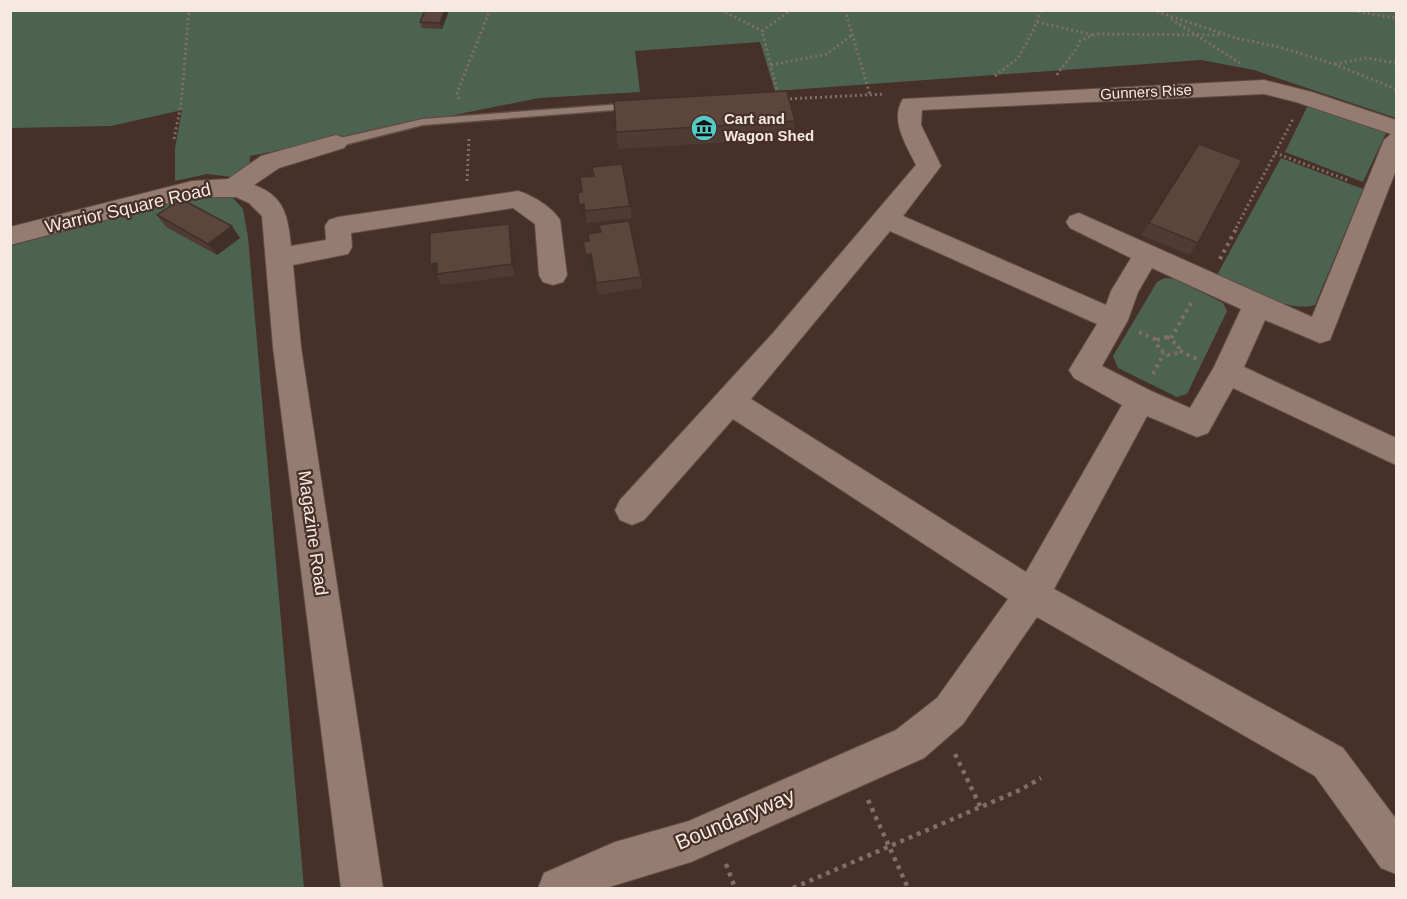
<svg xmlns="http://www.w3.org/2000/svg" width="1407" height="899" viewBox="0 0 1407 899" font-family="Arial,sans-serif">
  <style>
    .green { fill: #4d6352 }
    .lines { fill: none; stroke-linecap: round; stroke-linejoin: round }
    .service-casing { stroke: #604e46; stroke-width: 3 }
    .minor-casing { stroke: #604e46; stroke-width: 2 }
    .path-far2 { stroke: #816e66; stroke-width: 3; stroke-dasharray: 2 3; stroke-linecap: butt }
    .path-far1 { stroke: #816e66; stroke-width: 4; stroke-dasharray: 3 4.5; stroke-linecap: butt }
    .path { stroke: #816e66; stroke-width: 4.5; stroke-dasharray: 4 5; stroke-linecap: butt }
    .service { fill: #957c71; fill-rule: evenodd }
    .minor { fill: #957c71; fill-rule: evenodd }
    .wall { fill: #4f3b33 }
    .shaded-wall { fill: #403029 }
    .building { fill: #5c453b; stroke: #403029; stroke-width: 1.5 }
    .labels { text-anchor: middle; stroke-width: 4.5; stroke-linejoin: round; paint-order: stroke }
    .far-street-label { font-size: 15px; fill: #f6e8e2; stroke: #463027 }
    .far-poi-label { font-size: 15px; font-weight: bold; fill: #f6e8e2; stroke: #463027; text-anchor: start }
    .street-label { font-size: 18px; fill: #f6e8e2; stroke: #463027 }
    .near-street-label { font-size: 21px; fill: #f6e8e2; stroke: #463027 }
  </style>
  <rect width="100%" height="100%" fill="#463027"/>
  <path class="green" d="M10 11H1396V118L1254 70 1201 60 775 91 760 42 635 51 640 92 539 98 250 156 249 179 207 174 175 181V148L182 110 111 126 11 128Z
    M1309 103 1387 131 1363 182 1285 152Z
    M1281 158 1363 189 1315 305C1287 313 1244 287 1217 275Z
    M196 196H231L243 209 248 237 304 888H11V246Z
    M1165 278 1175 279 1223 303 1227 311 1187 394 1177 397 1118 368 1113 356 1157 282Z"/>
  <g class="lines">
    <defs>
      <path id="service" d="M636 103 641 106 640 108 423 125 336 147 330 143 336 139 423 119Z"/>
      <path id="minor" d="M1264 80 1312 92 1396 120V170L1330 340 1320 343 1265 320 1244 367 1396 438V465L1233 388 1208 433 1197 437 1147 416 1054 589 1343 748 1396 819V874L1381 868 1315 776 1037 617 963 724 924 758 691 862 606 888H538L544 873 615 842 689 821 896 730 937 698 1008 599 733 419 644 520 632 525 620 520 615 510 620 500 773 333 916 165C907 146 889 120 903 99ZM1264 94 1296 102 1391 134 1384 140 1312 317 1079 213 1070 216 1066 222 1070 228 1131 258 1111 291 1106 305 903 216 941 166 921 125 922 110ZM890 231 1097 324 1069 370 1074 378 1122 405 1026 572 751 399ZM1152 268 1241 309 1214 367 1190 408 1151 391 1102 366 1128 320 1138 292Z
        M336 135 344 138 348 143 344 148 279 168 254 185C285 196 288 217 291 246L326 240 325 226 329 220 338 217 518 191C532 195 552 207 560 220L567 275 563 282 553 285 543 282 539 275 535 224 513 208 351 233 352 247 348 254 293 265 301 347 383 888H341L273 347 262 216 249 203 236 197H192L10 245V227L192 181 228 179 261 156Z"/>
    </defs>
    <use href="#service" class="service-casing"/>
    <use href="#minor" class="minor-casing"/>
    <path class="path-far2" d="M721 10 762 31
      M845 10 870 95
      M1152 10 1236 38 1283 48 1334 64 1396 89
      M1348 10 1396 18
      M1171 19 1240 63
      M1037 22 1093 35
      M1335 64 1366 58 1396 63
      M771 65 827 54 852 35
      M1057 75C1064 63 1075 54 1080 41L1095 34 1221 35
      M995 76 1018 58 1034 29 1041 10
      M778 94 762 31 791 10
      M459 99 457 93 490 10
      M785 99 885 94
      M174 139 181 105 189 10
      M1275 153 1350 181
      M467 181 469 138
      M1236 228 1293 119"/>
    <path class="path-far1" d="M1220 259 1237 227
      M1139 332 1157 340
      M1167 337 1179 346 1178 353 1168 355 1158 348 1157 340Z
      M1171 338 1191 303
      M1180 351 1199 360
      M1153 374 1164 353"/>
    <path class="path" d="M955 754 980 806
      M868 800 908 888
      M726 864 735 888
      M793 888 1020 790 1041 778"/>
    <use href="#service" class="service"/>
    <use href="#minor" class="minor"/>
  </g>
  <path class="wall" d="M448 13 442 29 422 28 420 22Z
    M795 121 793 138 618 149 616 132Z
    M1199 144 1198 243 1189 255 1141 235Z
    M578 193 630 206 632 218 587 223 586 216 581 217Z
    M157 215 240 238 217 255 166 227Z
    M599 225 641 277 642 288 598 295 593 266 588 267 583 242 589 241 600 232Z
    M512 236 515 276 441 285 437 275 434 276 430 264Z"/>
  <path class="shaded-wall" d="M443 10H447L448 13 442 29 440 23Z
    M584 204 586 216 581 217 579 205Z
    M509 224 512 236 515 276 512 264Z
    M232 226 240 238 217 255 208 244Z
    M591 254 593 266 588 267 586 255Z
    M437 263V275L434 276 430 264Z"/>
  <path class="building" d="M425 10H445L440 23 420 22Z
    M787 91 795 121 616 132 614 101Z
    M1199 144 1242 160 1198 243 1149 223Z
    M622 164 630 206 585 211 584 204 579 205 578 193 582 192 580 177 594 176 592 167Z
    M181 199 232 226 208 244 157 215Z
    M629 221 641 277 596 283 591 254 586 255 583 242 589 241 588 234 601 232 599 225Z
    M509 224 512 264 437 274V263L430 264V233Z"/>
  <defs>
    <symbol id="museum-disc" viewBox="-11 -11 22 22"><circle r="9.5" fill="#53cdc9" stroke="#463027"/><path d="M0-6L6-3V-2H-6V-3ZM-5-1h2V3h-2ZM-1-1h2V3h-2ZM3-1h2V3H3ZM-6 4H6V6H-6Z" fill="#111"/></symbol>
  </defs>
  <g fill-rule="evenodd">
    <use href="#museum-disc" x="689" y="113" width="30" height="30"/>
  </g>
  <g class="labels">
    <g class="far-street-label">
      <text transform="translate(1146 92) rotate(-3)" y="5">Gunners Rise</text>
    </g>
    <g class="far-poi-label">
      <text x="724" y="124">Cart and<tspan x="724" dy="17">Wagon Shed</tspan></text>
    </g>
    <g class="street-label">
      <text transform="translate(128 208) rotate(-13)" y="6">Warrior Square Road</text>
      <text transform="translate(313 533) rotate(82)" y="6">Magazine Road</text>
    </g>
    <g class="near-street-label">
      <text transform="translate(735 819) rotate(-23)" y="7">Boundaryway</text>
    </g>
  </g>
  <rect width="1407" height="899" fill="none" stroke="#f6e8e2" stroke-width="24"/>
</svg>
